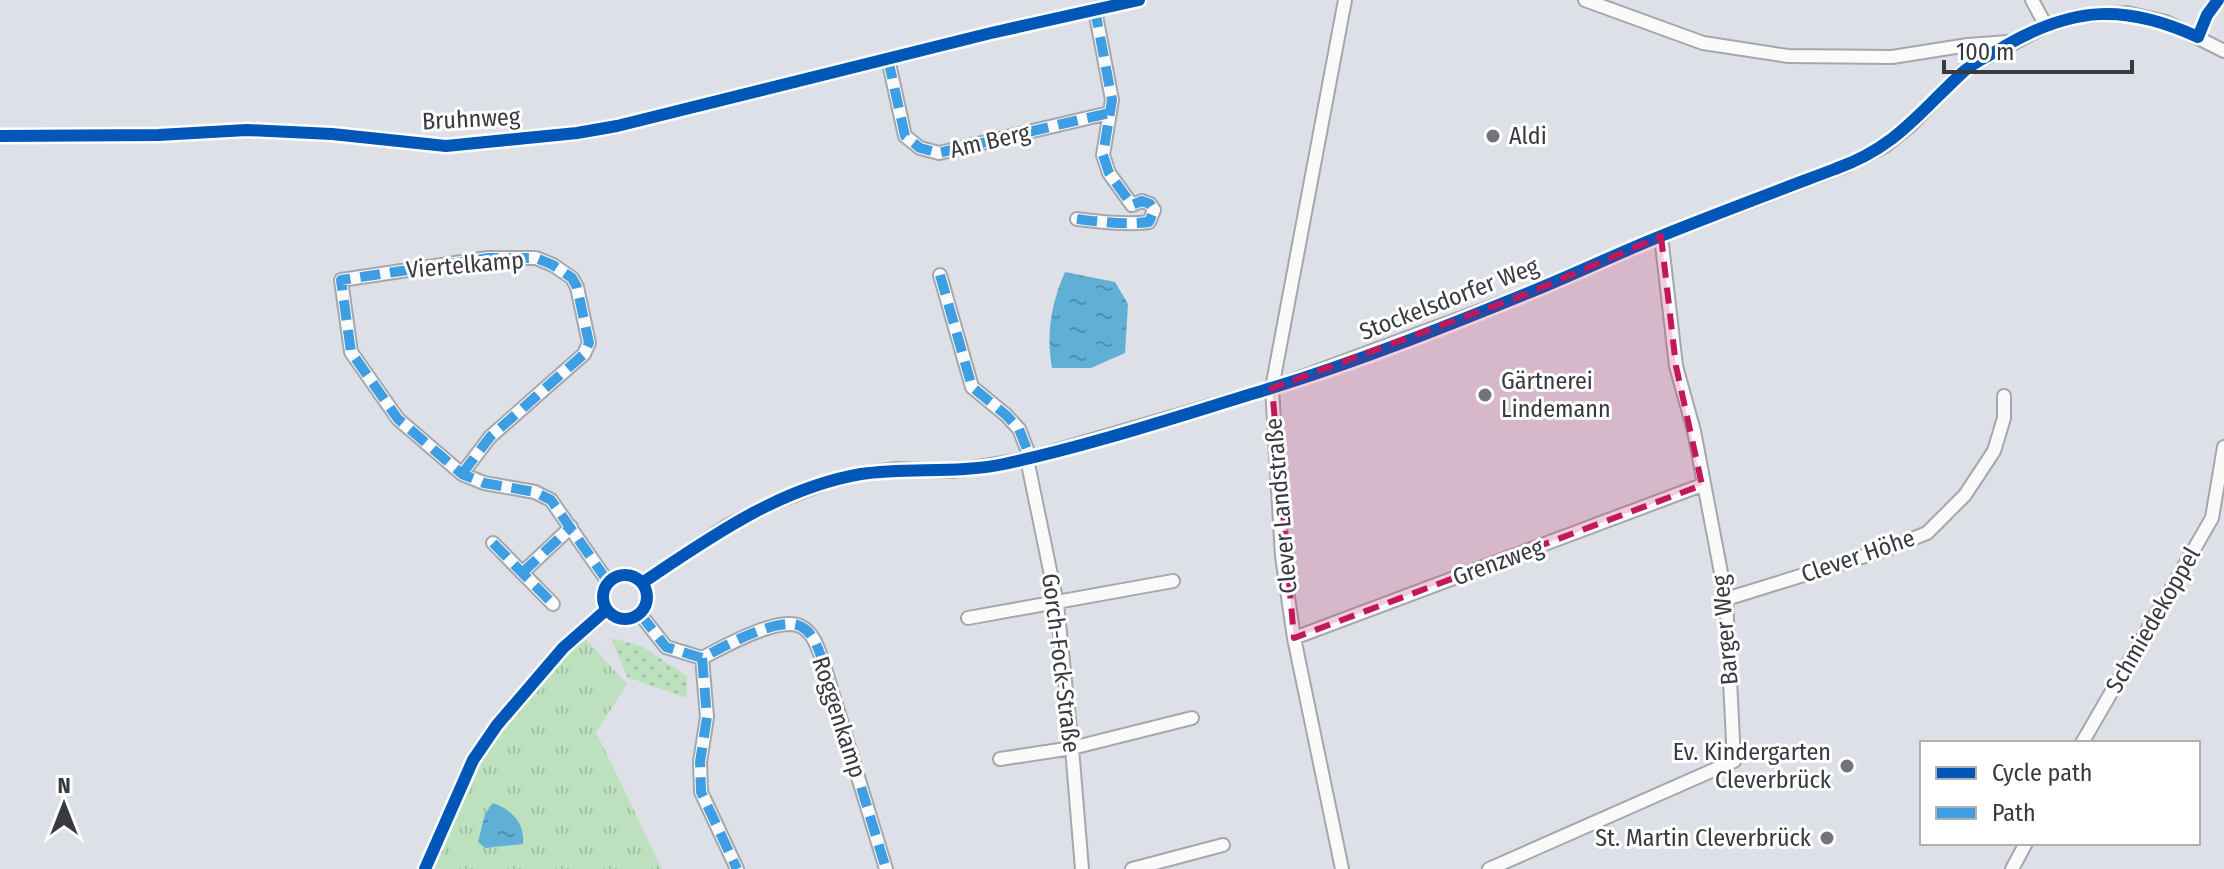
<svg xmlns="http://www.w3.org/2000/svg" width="2224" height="869" viewBox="0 0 2224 869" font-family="'Fira Sans Condensed',sans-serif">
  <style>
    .grass { fill: url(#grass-tufts) }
    .park { fill: url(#park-dots) }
    .water { fill: url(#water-ripples) }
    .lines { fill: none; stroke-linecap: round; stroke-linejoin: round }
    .minor-casing { stroke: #a5a7ac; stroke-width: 16 }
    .minor { stroke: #fafafb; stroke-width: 12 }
    .quiet { stroke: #3e9ee3; stroke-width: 10; stroke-dasharray: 20 10; stroke-linecap: butt }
    .cycleway-casing { stroke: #fff; stroke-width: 17 }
    .cycleway { stroke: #0057b8; stroke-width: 12 }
    .marked { fill: #c2185b; fill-opacity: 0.2; stroke: #c2185b; stroke-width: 6; stroke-dasharray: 16 10; stroke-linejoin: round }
    .poi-dot { fill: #727479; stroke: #fff; stroke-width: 3 }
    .labels { text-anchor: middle; stroke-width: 6; stroke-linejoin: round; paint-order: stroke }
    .street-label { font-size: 24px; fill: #383a3f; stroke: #fff }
    .poi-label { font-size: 24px; fill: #383a3f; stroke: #fff; text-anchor: start }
  </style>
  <defs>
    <pattern id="grass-tufts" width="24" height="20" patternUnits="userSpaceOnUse" patternTransform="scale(2)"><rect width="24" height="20" fill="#bde0be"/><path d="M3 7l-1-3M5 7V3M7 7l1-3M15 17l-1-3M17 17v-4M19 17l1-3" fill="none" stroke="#a3c1a4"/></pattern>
    <pattern id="park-dots" width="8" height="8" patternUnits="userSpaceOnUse" patternTransform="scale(2)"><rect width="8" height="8" fill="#bde0be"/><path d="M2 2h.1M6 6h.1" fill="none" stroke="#a3c1a4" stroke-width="1.8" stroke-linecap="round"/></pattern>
    <pattern id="water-ripples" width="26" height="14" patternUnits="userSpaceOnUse" patternTransform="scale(2)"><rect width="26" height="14" fill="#60b0d5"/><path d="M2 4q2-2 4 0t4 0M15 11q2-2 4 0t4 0" fill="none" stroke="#5090ae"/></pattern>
  </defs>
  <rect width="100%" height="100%" fill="#dde0e6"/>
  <path class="grass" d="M581 634 627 684 596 732 662 869H421L512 707Z"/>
  <path class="park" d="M611 638 641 646 687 676V698L627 677Z"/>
  <path class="water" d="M1065 272 1115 282 1128 304 1125 353 1091 368H1052C1046 334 1051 304 1065 272Z
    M493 803C512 810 525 823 523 844L485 848 478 842 485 814Z"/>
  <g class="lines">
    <defs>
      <path id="minor" d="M1585 0 1703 43 1788 56 1892 57 1968 45 2008 42
        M2032 0 2046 26
        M2198 37 2207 15 2218 0
        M888 59 905 136 920 148 939 153 1109 113
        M0 136 158 135 247 130 332 134 446 146 577 133 617 126 991 33 1139 0
        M1077 219C1102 222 1125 225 1149 222L1154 210 1150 204 1142 201 1132 205 1109 173 1103 155 1112 100 1095 10
        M940 275 972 387 1006 415 1019 429 1030 457
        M1027 459 1057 604 1072 748 1082 869
        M462 474 490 437 584 354 589 343 577 287 572 278 553 265 536 258H488L341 280 351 352 398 419 462 474 484 483 535 492 551 500 608 582
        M493 543 553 604
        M522 573 571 527
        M603 597a22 22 0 1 1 44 0a22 22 0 1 1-44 0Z
        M642 583 727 526 771 504 825 483 856 475 896 469 954 471 1027 459 1272 388 1526 294 1661 236 1845 166 1885 146 1911 125 1965 69 2046 26 2079 16 2127 13 2166 22 2224 51
        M1726 599 1884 550 1927 533 1965 495 1994 451 2004 418V396
        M640 614 666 647 702 658C723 647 781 614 802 627 815 634 819 652 824 665L886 869
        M968 618 1173 581
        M1294 638 1702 485
        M702 658 707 717 700 762 701 792 737 869
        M2082 743 2212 518 2224 447
        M1000 759 1072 748 1192 718
        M425 869 473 760 497 725 563 648 606 610
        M1132 869 1223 845
        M1342 869 1294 638 1282 556 1272 388 1345 0
        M1489 869 1734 761 1726 599 1694 431 1676 366 1661 236
        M2012 869 2026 843"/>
    </defs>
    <use href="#minor" class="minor-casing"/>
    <use href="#minor" class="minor"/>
    <path class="quiet" d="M888 59 905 136 920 148 939 153 1109 113
      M1077 219C1102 222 1125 225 1149 222L1154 210 1150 204 1142 201 1132 205 1109 173 1103 155 1112 100 1095 10
      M940 275 972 387 1006 415 1019 429 1030 457
      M462 474 490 437 584 354 589 343 577 287 572 278 553 265 536 258H488L341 280 351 352 398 419 462 474 484 483 535 492 551 500 608 582
      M493 543 553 604
      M522 573 571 527
      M640 614 666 647 702 658C723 647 781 614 802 627 815 634 819 652 824 665L886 869
      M702 658 707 717 700 762 701 792 737 869"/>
    <defs>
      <path id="cycleway" d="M0 136 158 135 247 130 332 134 446 146 577 133 617 126 991 33 1139 0
        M603 597a22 22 0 1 1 44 0a22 22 0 1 1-44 0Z
        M642 583C709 538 779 488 861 474 909 467 956 474 1004 464 1092 445 1179 416 1265 390 1354 363 1442 328 1528 293 1573 275 1616 254 1661 236 1718 213 1777 191 1835 169 1895 148 1918 114 1962 73 1973 62 1991 55 2005 46 2074 6 2126 4 2198 37L2207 15 2218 0
        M425 869 473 760 497 725 563 648 606 610"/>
    </defs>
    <use href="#cycleway" class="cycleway-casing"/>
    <use href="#cycleway" class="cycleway"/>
  </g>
  <path class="marked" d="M1661 236 1676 366 1702 485 1294 638 1272 388 1526 294Z"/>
  <g class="poi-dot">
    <circle cx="1493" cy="136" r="8"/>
    <circle cx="1485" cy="395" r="8"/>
    <circle cx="1847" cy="766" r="8"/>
    <circle cx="1827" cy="838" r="8"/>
  </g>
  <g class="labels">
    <g class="street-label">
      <text transform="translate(471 119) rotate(-3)" y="8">Bruhnweg</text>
      <text transform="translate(990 141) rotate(-13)" y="8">Am Berg</text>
      <text transform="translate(465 265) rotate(-5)" y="8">Viertelkamp</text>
      <text transform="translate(1449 299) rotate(-21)" y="8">Stockelsdorfer Weg</text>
      <text transform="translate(1281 506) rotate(-95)" y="8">Clever Landstraße</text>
      <text transform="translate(1858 556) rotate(-19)" y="8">Clever Höhe</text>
      <text transform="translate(1498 562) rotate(-20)" y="8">Grenzweg</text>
      <text transform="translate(2153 620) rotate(-60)" y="8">Schmiedekoppel</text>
      <text transform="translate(1725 630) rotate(-95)" y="8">Barger Weg</text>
      <text transform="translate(1061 663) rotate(83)" y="8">Gorch-Fock-Straße</text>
      <text transform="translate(839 717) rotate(72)" y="8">Roggenkamp</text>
    </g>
    <g class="poi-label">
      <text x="1509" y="144">Aldi</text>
      <text x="1501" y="389">Gärtnerei<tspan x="1501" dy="28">Lindemann</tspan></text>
      <text x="1831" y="760" text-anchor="end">Ev. Kindergarten<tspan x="1831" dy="28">Cleverbrück</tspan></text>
      <text x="1811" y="846" text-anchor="end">St. Martin Cleverbrück</text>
    </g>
  </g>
  <rect x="1920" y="741" width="280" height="104" fill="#ffffff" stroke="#afb0b2" stroke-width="2"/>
  <rect x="1936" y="767" width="40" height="12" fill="#0057b8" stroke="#afb0b2" stroke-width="2"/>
  <text x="1992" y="781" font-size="24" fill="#383a3f">Cycle path</text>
  <rect x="1936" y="807" width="40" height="12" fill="#3e9ee3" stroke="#afb0b2" stroke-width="2"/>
  <text x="1992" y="821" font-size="24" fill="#383a3f">Path</text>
  <g transform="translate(64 805)" stroke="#ffffff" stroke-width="6" paint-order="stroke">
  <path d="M0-6L14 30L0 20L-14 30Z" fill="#383a3f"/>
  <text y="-12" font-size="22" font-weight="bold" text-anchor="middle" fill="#383a3f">N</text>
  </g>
  <path d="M1944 60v12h188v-12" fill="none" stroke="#383a3f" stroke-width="4"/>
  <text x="1956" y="60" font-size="24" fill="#383a3f" stroke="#ffffff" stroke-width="6" paint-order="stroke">100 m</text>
</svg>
